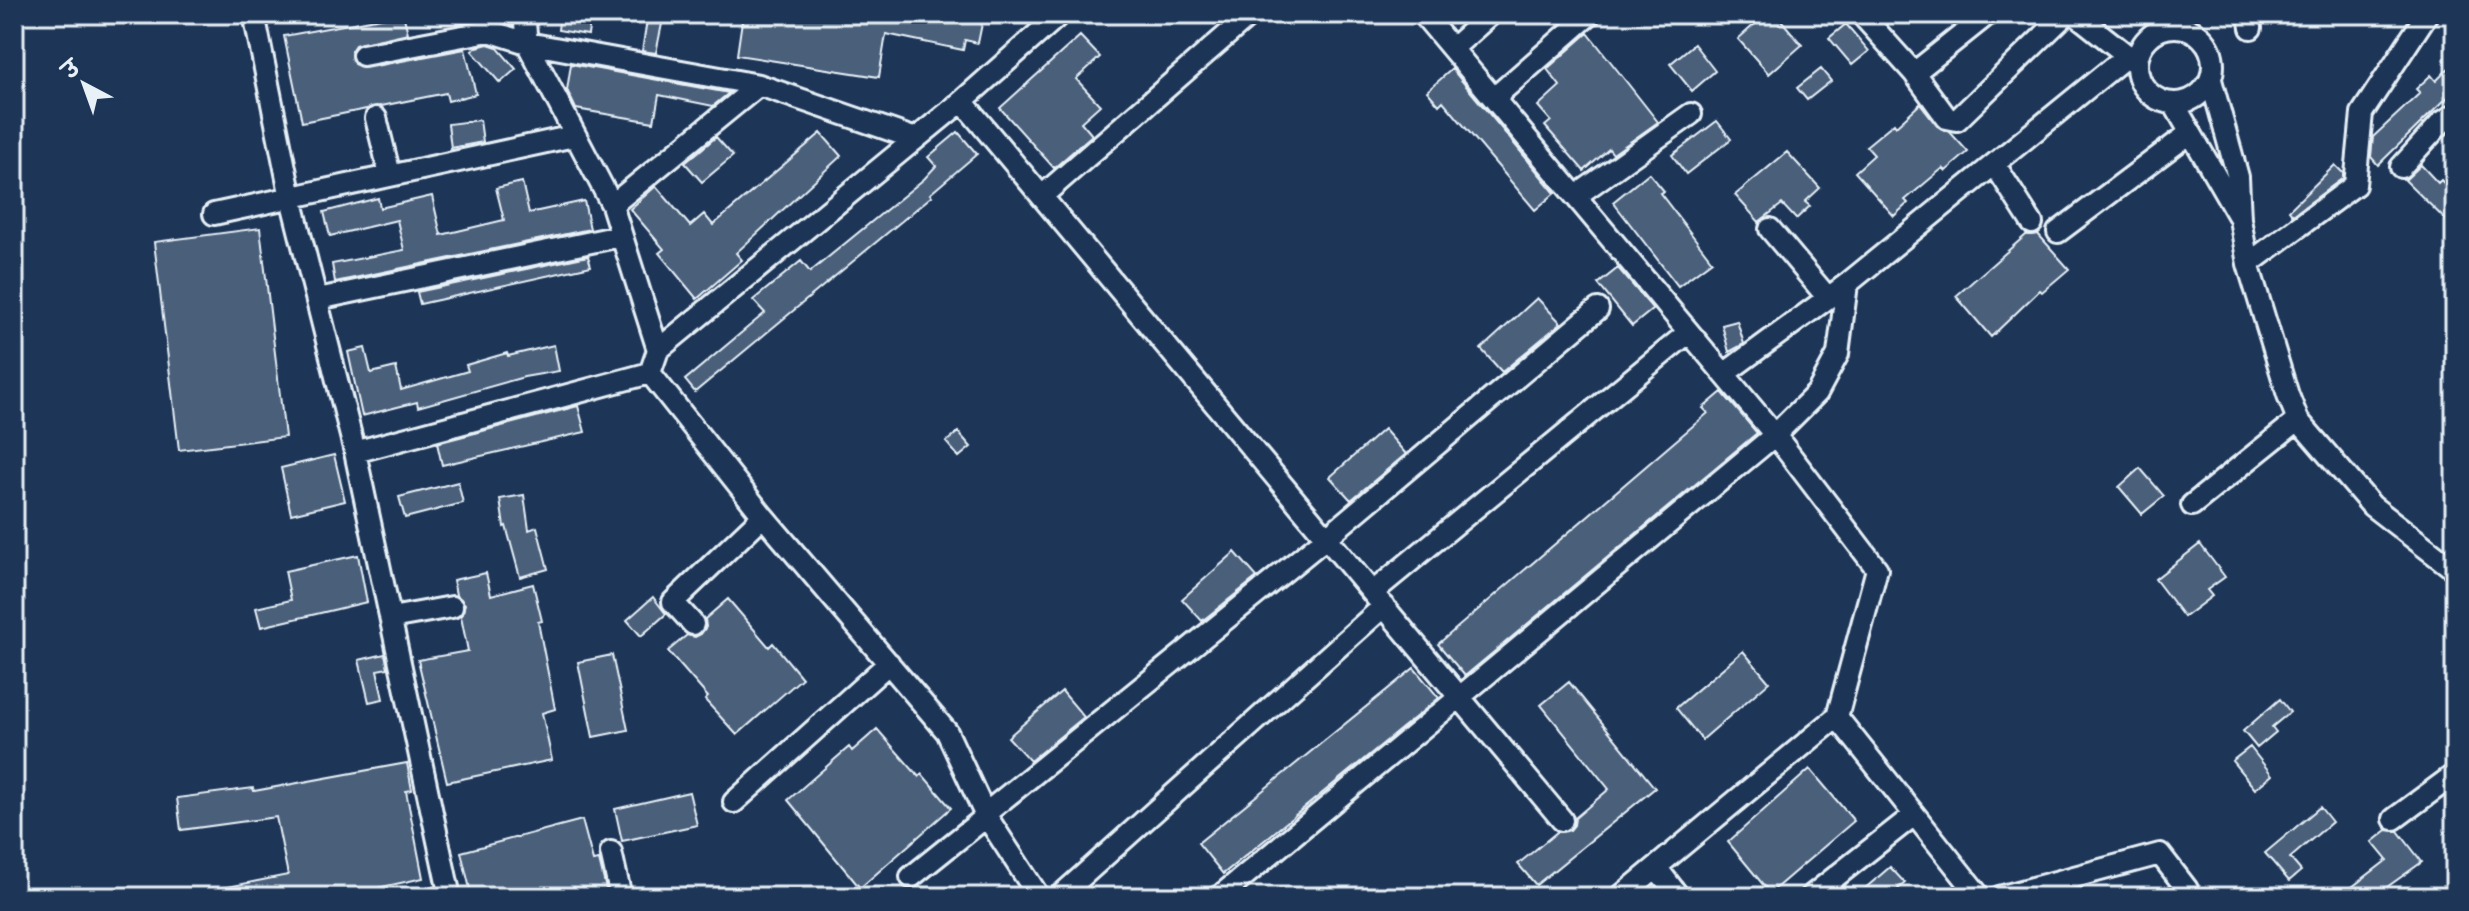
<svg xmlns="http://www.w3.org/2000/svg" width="2469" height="911" viewBox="0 0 2469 911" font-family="Mali,'Playpen Sans Deva',sans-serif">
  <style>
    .building { fill: #495e7a; stroke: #e8f1f8; stroke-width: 2 }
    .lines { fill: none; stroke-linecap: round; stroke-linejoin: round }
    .minor-casing { stroke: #e8f1f8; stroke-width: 26 }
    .minor { stroke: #1d3557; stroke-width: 20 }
  </style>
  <rect width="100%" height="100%" fill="#1d3557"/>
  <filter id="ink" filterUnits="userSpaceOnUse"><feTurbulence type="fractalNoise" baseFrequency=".0125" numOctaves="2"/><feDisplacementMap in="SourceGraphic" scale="16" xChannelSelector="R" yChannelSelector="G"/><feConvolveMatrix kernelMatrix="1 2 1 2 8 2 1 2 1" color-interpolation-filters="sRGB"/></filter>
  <g filter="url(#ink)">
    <path class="building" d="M403 14 408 33 355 45 351 51 354 64 365 68 465 49 476 94 448 101 446 93 302 122 284 36Z
      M560 14H591L588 35 558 30Z
      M648 14H664L656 53 642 51Z
      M743 14H984L978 43 965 40 963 50 886 34 879 77 737 55Z
      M1766 14H1776L1802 45 1769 74 1738 39Z
      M1846 24 1869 51 1852 65 1829 38Z
      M1588 33 1658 122 1613 154 1609 149 1584 171 1545 126 1551 121 1538 106 1560 86 1547 69Z
      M1080 36 1100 57 1076 79 1100 105 1081 122 1092 135 1054 168 1000 108Z
      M488 44 497 47 516 69 500 83 472 51 477 47Z
      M1694 44 1715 71 1692 91 1670 64Z
      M2455 62V90L2378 165 2371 157 2373 137 2420 93 2416 89 2431 75 2436 81Z
      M571 64 729 93 713 106 659 95 654 122 576 109 567 90Z
      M1452 69 1555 193 1535 210 1443 101 1439 105 1427 91Z
      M1821 69 1831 81 1807 100 1797 88Z
      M1920 104 1937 126 1950 132 1968 152 1946 171 1943 168 1905 200 1908 203 1894 216 1855 172 1874 155 1866 146 1894 123 1896 126Z
      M480 120 483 142 451 148 448 124Z
      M1717 121 1731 139 1686 174 1672 155Z
      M958 132 977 154 930 194 932 196 695 392 685 380 765 313 753 300 801 261 810 272 924 179 936 166 928 157Z
      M821 133 841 156 736 253 742 260 697 299 659 253 664 249 630 209 656 186 690 226 704 214 713 225Z
      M716 137 733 156 702 182 685 163Z
      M1787 152 1820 188 1805 202 1810 206 1796 219 1782 204 1759 222 1735 195Z
      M2335 165 2343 173V178L2293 215 2289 210Z
      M2421 165 2438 183 2441 180 2455 195V229L2405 180Z
      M1649 173 1664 191 1660 193 1712 261 1678 286 1613 202Z
      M522 182 529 213 584 201 590 229 335 282 332 264 404 250 397 220 330 236 324 212 378 198 380 208 432 196 441 235 504 220 496 188Z
      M260 228 285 437 179 450 154 242Z
      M2038 234 2069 269 2042 292 2040 290 1991 337 1956 296 2026 235Z
      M588 256 591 266 420 304 417 292Z
      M1618 268 1653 309 1632 326 1598 284Z
      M1537 298 1561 323 1502 372 1481 349Z
      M1737 321 1744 344 1729 352 1722 325Z
      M554 345 559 371 524 377 418 407 417 402 362 416 348 352 365 348 371 373 396 367 401 390 468 371 466 365 507 353 508 356Z
      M1722 392 1757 433 1465 676 1438 644 1708 413 1703 408Z
      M578 406 585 432 442 465 437 443Z
      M1384 429 1406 454 1351 500 1330 477Z
      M958 432 971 447 959 457 946 442Z
      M334 455 345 501 291 514 281 468Z
      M2140 468 2164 496 2142 514 2119 487Z
      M458 482 463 503 405 518 399 497Z
      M524 495 529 530 537 527 548 569 520 577 506 526 504 527 500 499Z
      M2200 544 2225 577 2207 590 2212 596 2184 617 2155 579Z
      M1235 552 1257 577 1202 621 1182 599Z
      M358 555 367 602 261 627 256 608 291 600 285 571Z
      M486 573 491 595 533 584 542 621 538 622 555 709 542 713 552 760 447 782 418 660 468 651 461 617 465 604 456 595 453 580Z
      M653 597 666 614 641 636 627 620Z
      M728 599 769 647 773 643 802 678 737 735 705 700 708 697 668 651 687 635 695 637 701 634 706 627 705 619Z
      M1743 651 1769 682 1702 740 1676 708Z
      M385 654 388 668 377 670 383 699 369 702 359 660Z
      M612 655 628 730 593 737 578 662Z
      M1414 668 1439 698 1223 874 1198 843Z
      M1569 682 1655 788 1536 885 1518 864 1557 832 1570 830 1574 825 1575 818 1609 789 1541 705Z
      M1062 691 1084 717 1030 761 1008 737Z
      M2280 699 2290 712 2272 727 2276 732 2257 748 2243 731Z
      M877 729 919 777 922 774 951 808 860 888 788 800 849 747 852 751Z
      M2250 747 2272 775 2255 789 2232 761Z
      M407 763 412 790 406 791 423 878 337 897H214L213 890 288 875 276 817 181 830 177 798 253 788 254 791Z
      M1810 769 1854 821 1770 893 1728 842Z
      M689 792 697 825 622 841 615 809Z
      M2320 807 2332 822 2290 858 2301 871 2289 881 2265 853Z
      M582 820 593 861 599 860 608 897H594L593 890 561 897H472L461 852Z
      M2387 830 2398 831 2422 862 2373 897H2339L2387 860 2372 842Z
      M1890 867 1905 883 1889 897H1855Z"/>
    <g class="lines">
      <defs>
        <path id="minor" d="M254 14 291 198 355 452 450 897
          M524 14 527 43 612 205 658 350 650 373 763 516 947 732 985 814 1039 897
          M1423 14 1775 435 1877 569 1837 717 1980 897
          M1861 14 1914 73 1947 118 1957 120 2066 14
          M2075 14 2137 63
          M2249 14 2251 28
          M2137 65a38 38 0 1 1 76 0a38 38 0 1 1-76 0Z
          M1453 48 1491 14
          M363 55 489 31 527 43 759 85 913 138
          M1914 73 1988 14
          M2211 80 2238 177 2240 219 2248 264 2288 395 2298 420 2372 506 2455 570
          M1494 98 1590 14
          M962 101 1562 820
          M2174 104 2238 215
          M376 118 390 175
          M1995 165 2032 223
          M2401 167 2441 123 2455 114
          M1042 196 1251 14
          M1576 196 1691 114
          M612 205 759 85
          M214 214 574 136
          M1770 229 1828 298
          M2058 232 2190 133
          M2248 264 2355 185 2362 113 2427 14
          M318 299 620 236
          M658 350 962 101 1060 14
          M1724 374 1847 284 2128 55
          M355 452 650 373
          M2192 505 2298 420
          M1373 592 1689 332
          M391 618 452 607
          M693 624 673 602 763 516
          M734 802 889 663
          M985 814 1327 537 1598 309
          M2394 819 2455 774
          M611 852 621 897
          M1656 867 1679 897
          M911 877 987 816
          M1059 897 1384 606
          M1219 897 1775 435 1817 393 1838 354 1847 284
          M1620 897 1837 717
          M1810 897 1914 815
          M1999 897 2160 854 2187 889"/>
      </defs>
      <use href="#minor" class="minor-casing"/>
      <use href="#minor" class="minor"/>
    </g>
  </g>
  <rect width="2469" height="911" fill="none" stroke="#1d3557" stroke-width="48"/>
  <rect x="24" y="24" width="2421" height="863" fill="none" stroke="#e8f1f8" stroke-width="3" filter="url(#ink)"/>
  <g transform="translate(84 84) rotate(319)" stroke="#1d3557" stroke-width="6" paint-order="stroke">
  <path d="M0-6L14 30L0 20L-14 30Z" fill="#e8f1f8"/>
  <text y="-12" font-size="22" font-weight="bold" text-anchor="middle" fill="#e8f1f8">उ</text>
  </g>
</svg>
